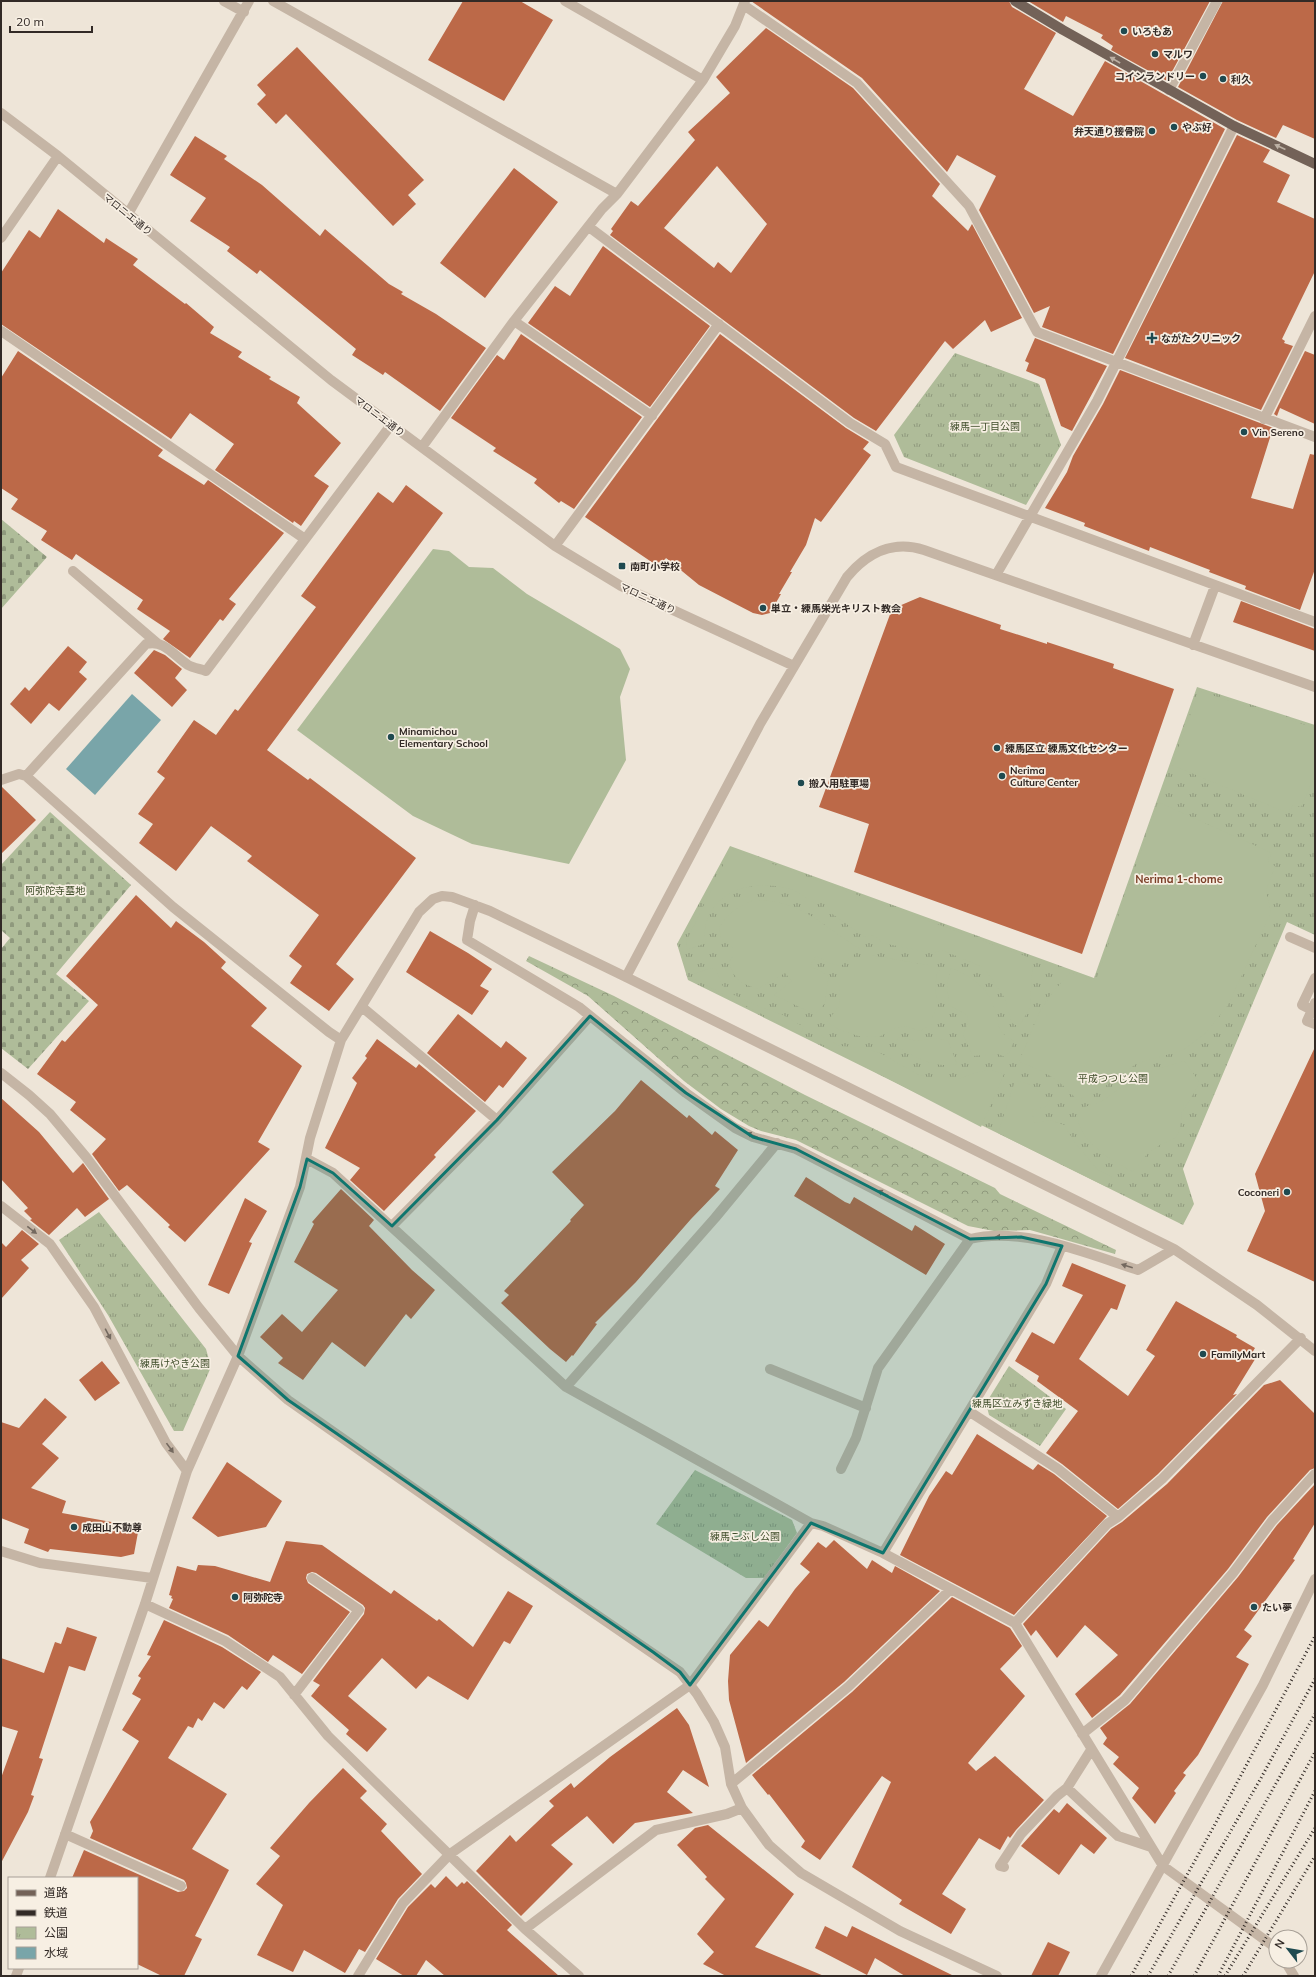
<svg xmlns="http://www.w3.org/2000/svg" width="1316" height="1977" viewBox="0 0 1316 1977" font-family="Mulish,'Noto Sans JP',sans-serif">
  <style>
    .forest { fill: url(#forest-crowns) }
    .cemetery { fill: url(#cemetery-stones) }
    .park { fill: url(#park-tufts) }
    .garden { fill: #afbc99 }
    .water { fill: #79a5a9 }
    .building { fill: #bc6948; fill-rule: evenodd }
    .lines { fill: none; stroke-linecap: round; stroke-linejoin: round }
    .minor { stroke: #c5b5a5; stroke-width: 10 }
    .major { stroke: #736258; stroke-width: 10 }
    .rail { stroke: #322a26; stroke-width: 3; stroke-dasharray: 1 3; stroke-linecap: butt }
    .oneway { fill: #bcb0a4 }
    .oneway2 { fill: #74695f }
    .marked { fill: #0f766e; fill-opacity: 0.2; stroke: #0f766e; stroke-width: 3; stroke-linejoin: round }
    .poi-dot { fill: #1f4a50; stroke: #f7efe3; stroke-width: 1.5 }
    .labels { text-anchor: middle; stroke-width: 3.5; stroke-linejoin: round; paint-order: stroke }
    .poi-label { font-size: 10px; font-weight: bold; fill: #322a26; stroke: #f7efe3; text-anchor: start }
    .street-label { font-size: 10px; fill: #322a26; stroke: #f7efe3 }
    .park-label { font-size: 10px; fill: #404e2b; stroke: #f7efe3 }
    .neighbourhood-label { font-size: 11px; font-weight: bold; fill: #7a3d25; stroke: #f7efe3 }
  </style>
  <defs>
    <pattern id="forest-crowns" width="20" height="18" patternUnits="userSpaceOnUse"><rect width="20" height="18" fill="#afbc99"/><path d="M2 6a3 3 0 1 1 6 0M12 15a3 3 0 1 1 6 0" fill="none" stroke="#8f997d"/></pattern>
    <pattern id="cemetery-stones" width="16" height="16" patternUnits="userSpaceOnUse"><rect width="16" height="16" fill="#afbc99"/><path d="M2 7V4a2 2 0 0 1 4 0v3zM10 15v-3a2 2 0 0 1 4 0v3z" fill="#8f997d"/></pattern>
    <pattern id="park-tufts" width="24" height="20" patternUnits="userSpaceOnUse"><rect width="24" height="20" fill="#afbc99"/><path d="M3 7l-1-3M5 7V3M7 7l1-3M15 17l-1-3M17 17v-4M19 17l1-3" fill="none" stroke="#8f997d"/></pattern>
  </defs>
  <rect width="100%" height="100%" fill="#eee5d8"/>
  <path class="forest" d="M529 956 614 996 805 1095 995 1188 1000 1194 1116 1250 1115 1254 1030 1230 994 1231 968 1226 796 1140 761 1131 749 1126 721 1109 684 1081 588 996 526 961Z"/>
  <path class="cemetery" d="M1 519 47 557 1 609Z
    M50 812 131 885 56 974 89 1001 28 1069 1 1048V949L10 938 1 930V865Z"/>
  <path class="park" d="M955 353 1039 384 1061 445 1026 505 904 457 894 435Z
    M1197 687 1315 725V935L1287 922 1183 1169 1194 1204 1183 1225 688 980 677 944 730 846 1094 978Z
    M99 1212 206 1349 211 1367 183 1431H174L108 1315 59 1240Z
    M1009 1366 1066 1409 1040 1446 989 1415 986 1403Z
    M695 1470 792 1520 797 1533 764 1578H746L656 1524Z"/>
  <path class="garden" d="M433 549 449 551 469 567 493 568 527 594 620 649 630 669 620 697 626 760 569 864 472 844 413 816 297 730Z
    M1199 691 1315 728V775L1301 807 1293 805 1288 813 1172 765Z
    M1158 802 1272 853 1267 861 1275 866 1266 891 1271 912 1228 1005 1207 1032 1183 1050 1136 1064 1100 1090 1077 1100C1062 1081 1042 1069 1019 1062L1039 1013 1049 997 1070 972 1096 980Z
    M731 849 1033 959 1030 1007 1019 1027 1012 1023 1004 997 986 971 982 967 942 950 932 953 882 943 878 938 871 935 865 937 831 913 827 905 819 902 816 904C806 898 797 890 786 888 771 884 751 885 737 890 716 897 700 922 706 943L687 950 686 942Z
    M754 900C803 900 822 926 860 949L841 966 829 963 816 956 810 966 829 976C829 980 827 983 827 986 824 1001 830 1000 816 1013H812L774 995 792 981 785 973 757 989C739 982 735 981 729 962L733 956V948L721 938 719 928C727 913 739 906 754 900Z
    M869 955 928 965 940 969 937 974 935 988 938 1004 932 1018V1024L920 1031 906 1026 895 1028 879 1037 858 1036 838 1029 827 1022 839 1006 840 984Z
    M711 968 716 969 722 985 732 994 758 1006 781 1014 804 1027 800 1034 694 979V974Z
    M951 968C969 975 986 986 993 1004 1000 1022 993 1030 1014 1041L1010 1051 1005 1057 998 1054 973 1056 963 1035 968 1022 967 1015 949 1005 947 983Z
    M820 1035 840 1046 864 1048 880 1053 917 1074 927 1077H947L954 1080C973 1075 985 1065 1004 1074L981 1127 817 1042Z
    M899 1037 918 1041 936 1038 948 1041 957 1064C935 1069 916 1057 897 1047L896 1041Z
    M1184 1061 1198 1080 1199 1085 1182 1112 1180 1129 1175 1138 1160 1145 1147 1154 1133 1172C1110 1159 1081 1144 1077 1115L1082 1108 1102 1101 1139 1075Z
    M1015 1081C1028 1081 1041 1091 1050 1100L1045 1107 1032 1110 1034 1123 1050 1120 1064 1125 1076 1144 1098 1170 1112 1177 1107 1187 998 1133Z"/>
  <path class="water" d="M132 694 161 720 95 795 66 769Z"/>
  <path class="building" d="M463 1H520L553 20 504 101 428 60Z
    M751 1H1009L1012 7 1056 33 1024 89 1073 116 1105 61 1225 129 1113 354 1042 327 1050 306 1034 313 979 210 996 176 957 155 947 172 862 78Z
    M1028 1H1210L1167 81 1111 50 1113 46 1101 38 1103 35 1066 16 1063 22Z
    M1223 1H1315V139L1283 125 1276 138 1237 120 1178 87Z
    M766 28 853 88 940 184 932 196 968 231 972 224 1022 318 991 332 985 320 953 349 945 341 876 431 854 418 610 235 613 231 611 229 631 201 638 206 695 140 688 132 730 93 716 77ZM717 166 767 224 731 273 718 262 714 268 664 228Z
    M297 47 424 180 408 195 416 204 393 226 286 114 276 124 257 104 266 95 257 85Z
    M1237 135 1270 150 1263 162 1290 175 1277 202 1315 219V271L1282 339 1285 341 1284 343 1293 346 1261 410 1125 358Z
    M195 136 227 156 224 159 262 185 320 236 325 229 389 284 403 292 401 294 436 314 486 348 440 411 385 372 383 375 352 355 356 349 260 270 257 274 227 251 230 247 190 221 206 198 170 175Z
    M514 168 558 202 485 298 440 263Z
    M58 209 104 243 106 238 138 259 133 265 185 304 186 303 214 327 210 333 242 352 238 357 271 377 269 379 300 397 297 403 341 443 314 476 329 486 301 526 294 521 293 523 215 470 234 444 190 413 171 439 1 324V273L29 230 40 238Z
    M603 246 710 326 650 407 528 323 555 286 570 296Z
    M521 334 642 417 574 509 561 501 559 503 534 483 537 479 493 451 496 448 451 418 497 355 504 360Z
    M720 334 846 428 869 442 863 449 871 455 821 522 815 518 806 545 790 572H792L779 594H781L770 613 762 615 753 613 699 585 666 558 659 567 585 517Z
    M1035 338 1107 366 1072 431 1061 426 1045 379 1026 371 1029 363 1025 361Z
    M18 351 163 450 158 456 204 485 208 480 284 533 229 599 236 604 223 621 220 619 190 658 163 639 170 631 137 609 143 600 76 554 72 560 41 540 47 531 11 509 18 499 1 488V378Z
    M1305 351 1315 355V424L1280 408 1277 416 1274 414Z
    M1120 370 1273 428 1251 498 1293 509 1310 454 1315 455V569L1300 610 1245 589 1246 586 1209 572 1210 570 1150 547 1149 551 1084 526 1085 523 1045 508 1067 472 1073 456 1103 404Z
    M406 485 443 513 267 750 308 780 310 778 416 858 336 964 354 979 329 1011 290 983 302 966 289 956 319 915 247 861 252 856 211 826 176 871 139 843 153 824 138 814 165 778 157 772 194 720 216 735 235 709 238 711 316 607 301 596 378 492 393 503Z
    M920 597 1001 625 1000 629 1047 644V642L1114 664 1113 668 1174 689 1082 954 854 872 869 824 819 807 892 609Z
    M1241 601 1315 629V651L1233 622Z
    M68 646 87 662 79 672 87 679 59 711 49 703 31 724 10 704 25 687 29 691Z
    M154 650 165 655 182 669 175 678 187 690 172 707 134 673Z
    M1 786 36 820 1 854Z
    M136 895 171 928 176 921 204 942 226 962 221 968 267 1008 251 1026 302 1066 258 1142 270 1149 185 1242 168 1227 170 1225 127 1185 119 1191 92 1154 106 1139 70 1110 76 1102 37 1074 62 1040 65 1042 98 1005 66 976Z
    M430 931 468 953 492 969 480 986 489 991 472 1015 406 972Z
    M458 1014 501 1048 506 1041 527 1058 503 1088 499 1085 485 1102 427 1053Z
    M377 1039 416 1068 419 1064 476 1111 434 1155 436 1157 384 1211 350 1180 360 1168 325 1148 357 1083 352 1078 367 1058 365 1056Z
    M1315 1047V1282L1247 1251 1265 1211 1255 1174Z
    M641 1080 687 1118 689 1115 712 1135 715 1131 738 1150 715 1186 720 1189 691 1219 636 1282 595 1323 597 1324 573 1356 572 1355 566 1362 550 1349 501 1303 509 1295 504 1291 571 1221 570 1220 584 1205 552 1172 615 1111Z
    M1 1098 39 1132 73 1173 83 1163 109 1199 85 1217 77 1208 49 1235 30 1220 32 1219 24 1211 28 1208 1 1179Z
    M806 1177 845 1202 850 1204 854 1197 912 1231 915 1225 945 1244 926 1275 794 1196Z
    M341 1189 374 1220 369 1226 412 1270 435 1290 411 1319 406 1314 365 1367 332 1342 303 1380 278 1363 283 1358 260 1337 282 1314 302 1332 338 1290 294 1262 314 1224 312 1222Z
    M245 1198 267 1211 249 1242 252 1243 229 1294 208 1285Z
    M22 1230 39 1244 21 1260 29 1268 1 1299V1242L6 1247Z
    M1072 1263 1126 1285 1117 1310 1111 1308 1079 1359 1128 1396 1155 1356 1146 1350 1176 1301 1237 1335 1236 1337 1255 1348 1252 1353 1257 1356 1233 1395 1237 1394 1158 1474 1118 1509 1062 1464 1046 1453 1078 1411 1037 1381 1039 1376 1015 1361 1032 1332 1054 1344 1083 1295 1062 1286Z
    M102 1361 120 1383 95 1401 79 1380Z
    M1280 1380 1315 1414V1468L1310 1470 1267 1517 1228 1569 1120 1695 1092 1718 1075 1694 1118 1655 1085 1625 1057 1658 1036 1630 1031 1636 1023 1624 1111 1529 1122 1522 1167 1484 1264 1385Z
    M45 1398 67 1417 42 1444 59 1458 31 1488 66 1501 62 1513 139 1527 134 1554 121 1557 50 1549 48 1552 24 1543 29 1529 1 1518V1422L19 1428Z
    M977 1434 1033 1470 1038 1464 1054 1474 1107 1516 1014 1615 900 1555 929 1496 946 1471 952 1475Z
    M227 1462 282 1501 266 1527 218 1537 192 1518Z
    M1315 1484V1523L1293 1559 1295 1560 1244 1630 1252 1636 1236 1657 1249 1664 1198 1755 1183 1773 1186 1775 1174 1791 1176 1793 1155 1824 1132 1798 1139 1788 1113 1764 1119 1757 1103 1744 1107 1738 1100 1728 1130 1704 1238 1577 1277 1525Z
    M834 1540 867 1569 872 1560 892 1573 895 1566 940 1591 844 1682 746 1763 729 1700 728 1681 730 1655 759 1620 768 1627 795 1589 810 1572 800 1564 818 1542 826 1548Z
    M286 1541 322 1545 391 1594 394 1590 437 1621 439 1619 473 1647 508 1591 533 1606 510 1644 504 1641 468 1700 428 1676 416 1689 382 1658 348 1696 387 1729 367 1752 346 1734 349 1730 311 1696 320 1685 313 1681 364 1614 365 1608 363 1605 316 1573 312 1572 307 1574 306 1578 308 1583 350 1612 302 1674 273 1655 268 1662 228 1635 169 1608 173 1599 171 1598 172 1596 169 1595 177 1566 196 1571 198 1565 215 1566 270 1582Z
    M952 1597 1010 1628 1022 1646 1000 1669 1025 1696 968 1763 976 1771 995 1756 1044 1800 1016 1830 1010 1838 1008 1836 1000 1850 979 1838 942 1894 966 1909 951 1934 899 1904 902 1900 852 1867 891 1782 882 1776 820 1860 801 1847 805 1841 769 1794 768 1795 752 1775 852 1692Z
    M164 1620 222 1647 261 1672 247 1690 242 1686 224 1709 214 1702 202 1721 198 1718 193 1728 188 1726 168 1758 227 1794 192 1849 229 1870 195 1936 202 1939 184 1976H162L137 1964V1878H72L84 1850 178 1892 184 1891 187 1888 186 1883 184 1880 90 1838 93 1831 90 1822 139 1741 122 1730 141 1699 132 1694 141 1678 138 1676 151 1656 147 1655Z
    M67 1627 97 1637 85 1671 69 1666 39 1758 43 1759 31 1795 34 1796 28 1812 1 1863V1778L18 1731 1 1726V1658L44 1673 55 1642 61 1644Z
    M677 1708 689 1725 709 1787 683 1770 667 1792 693 1813 635 1823 613 1844 587 1816 551 1845 573 1864 521 1916 476 1871 510 1835 516 1842 554 1806 549 1801 571 1783 574 1788 610 1757Z
    M343 1768 367 1791 360 1798 387 1824 381 1831 422 1874 398 1899 365 1952 359 1949 345 1973 304 1950 293 1972 257 1955 283 1905 256 1884 280 1856 270 1848 309 1803Z
    M1067 1803 1107 1838 1094 1854 1081 1844 1059 1875 1021 1846 1054 1809 1059 1813Z
    M708 1825 794 1894 755 1947 824 1976H726L703 1964 714 1952 697 1934 725 1899 705 1879 707 1877 677 1845 695 1828Z
    M446 1876 457 1887 462 1882 464 1884 467 1881 512 1925 507 1930 559 1976H445L426 1960 416 1976H404L376 1959 408 1907 431 1884 435 1888Z
    M825 1926 847 1937 852 1926 954 1976H905L875 1958 867 1975 815 1948Z
    M1048 1942 1070 1952 1058 1976H1031Z"/>
  <g class="lines">
    <path class="minor" d="M224 1 244 12
      M273 1 617 194
      M565 1 703 80
      M745 6 857 83 969 206 1037 332 1315 437
      M1169 90 1217 1
      M1 113 58 156 331 380 555 546 621 586 794 666
      M128 214 249 1
      M589 227 850 423 885 444 896 467 1315 622
      M1 238 58 156
      M514 321 652 416
      M1 331 305 539
      M1264 419 1315 316
      M422 447 514 321 602 209 617 194 703 80 735 26 745 1
      M555 546 719 324
      M73 571 157 643
      M996 575 1097 401 1234 126
      M1193 645 1215 586
      M1 780 19 774 26 776
      M475 905 470 921 467 940 579 1007 686 1093 735 1128 753 1137 796 1149 970 1239C1023 1226 1088 1254 1138 1270L1174 1249
      M1290 937 1315 948
      M626 977 760 724 847 577C867 553 893 540 924 550L1315 687
      M1315 978 1302 1005 1312 1010 1315 1003
      M362 1007 497 1120
      M1312 1010 1307 1021 1315 1024
      M341 1040 329 1032 173 907 26 776 146 644C164 639 174 656 188 665 193 668 201 669 206 671L391 425
      M1 1073 29 1095 50 1114 86 1157 199 1308 238 1356 288 1400 496 1546 680 1672 697 1694 714 1722 725 1747 731 1784 742 1808 769 1845 801 1873 900 1931 997 1976
      M307 1159 333 1173 566 1387 811 1523 823 1526 883 1553 1015 1623 1163 1866 1276 1948
      M1 1206 50 1244 94 1307 166 1443 187 1471
      M392 1226 497 1120 590 1016
      M770 1369 866 1408
      M566 1387 715 1218 777 1143
      M970 1412 1058 1469 1118 1517
      M841 1469 856 1438 878 1368 970 1239
      M1 1551 40 1563 152 1578
      M883 1553 1046 1284 1062 1246
      M145 1604 225 1641 280 1677 328 1736 525 1929 579 1976
      M1015 1623 1107 1524 1118 1517 1162 1479 1301 1338
      M294 1695 359 1610 312 1578
      M1082 1734 1125 1700 1233 1573 1272 1521 1315 1474
      M731 1784 848 1687 951 1589
      M1067 1788 1118 1836 1151 1847
      M65 1834 181 1886
      M1004 1867 1000 1866 1021 1834 1057 1796 1067 1788 1091 1750
      M50 1878 145 1604 187 1471 238 1356 300 1187 310 1138 341 1040 419 912 433 899 442 896 452 897 490 911 626 977 1174 1249 1257 1305 1315 1351
      M525 1929 656 1830 727 1814 742 1808
      M1285 1961 1294 1976
      M16 1976 19 1968
      M358 1976 403 1903 450 1854 690 1685 811 1523
      M1101 1976 1263 1685 1315 1579"/>
    <path class="major" d="M1015 1 1063 30 1234 126 1315 164"/>
    <path class="rail" d="M1131 1976 1214 1826 1315 1636
      M1148 1976 1261 1778 1315 1679
      M1168 1976 1315 1714
      M1194 1976 1315 1752
      M1218 1976 1315 1791
      M1225 1976 1315 1828
      M1243 1976 1315 1856"/>
  </g>
  <defs><path id="oneway-solid" d="M-6-.8H1V-3.2L6.5 0L1 3.2V.8H-6Z"/></defs>
  <g class="oneway">
    <use href="#oneway-solid" transform="translate(1115 60) rotate(-150)"/>
    <use href="#oneway-solid" transform="translate(1280 147) rotate(-155)"/>
  </g>
  <g class="oneway2">
    <use href="#oneway-solid" transform="translate(752 1135) rotate(-158)"/>
    <use href="#oneway-solid" transform="translate(883 1193) rotate(-153)"/>
    <use href="#oneway-solid" transform="translate(32 1230) rotate(38)"/>
    <use href="#oneway-solid" transform="translate(1001 1237) rotate(-180)"/>
    <use href="#oneway-solid" transform="translate(1127 1266) rotate(-163)"/>
    <use href="#oneway-solid" transform="translate(108 1334) rotate(62)"/>
    <use href="#oneway-solid" transform="translate(170 1448) rotate(54)"/>
  </g>
  <path class="marked" d="M590 1016 686 1093 753 1137 796 1149 970 1239 1021 1237 1062 1246 1046 1284 883 1553 811 1523 690 1685 680 1672 653 1652 288 1400 238 1356 300 1187 307 1159 333 1173 392 1226 497 1120Z"/>
  <g class="poi-dot">
    <circle cx="1124" cy="31" r="4"/>
    <circle cx="1155" cy="54" r="4"/>
    <circle cx="1203" cy="76" r="4"/>
    <circle cx="1223" cy="79" r="4"/>
    <circle cx="1174" cy="127" r="4"/>
    <circle cx="1152" cy="131" r="4"/>
    <path d="M1150 332h4v4h4v4h-4v4h-4v-4h-4v-4h4z"/>
    <circle cx="1244" cy="432" r="4"/>
    <rect x="618" y="562" width="8" height="8" rx="2"/>
    <circle cx="763" cy="608" r="4"/>
    <circle cx="391" cy="737" r="4"/>
    <circle cx="997" cy="748" r="4"/>
    <circle cx="1002" cy="776" r="4"/>
    <circle cx="801" cy="783" r="4"/>
    <circle cx="1287" cy="1192" r="4"/>
    <circle cx="1203" cy="1354" r="4"/>
    <circle cx="74" cy="1527" r="4"/>
    <circle cx="235" cy="1597" r="4"/>
    <circle cx="1254" cy="1607" r="4"/>
  </g>
  <g class="labels">
    <g class="poi-label">
      <text x="1132" y="35">いろもあ</text>
      <text x="1163" y="58">マルワ</text>
      <text x="1195" y="80" text-anchor="end">コインランドリー</text>
      <text x="1231" y="83">利久</text>
      <text x="1182" y="131">やぶ好</text>
      <text x="1144" y="135" text-anchor="end">弁天通り接骨院</text>
      <text x="1161" y="342">ながたクリニック</text>
      <text x="1252" y="436">Vin Sereno</text>
      <text x="630" y="570">南町小学校</text>
      <text x="771" y="612">単立・練馬栄光キリスト教会</text>
      <text x="399" y="735">Minamichou<tspan x="399" dy="12">Elementary School</tspan></text>
      <text x="1005" y="752">練馬区立 練馬文化センター</text>
      <text x="1010" y="774">Nerima<tspan x="1010" dy="12">Culture Center</tspan></text>
      <text x="809" y="787">搬入用駐車場</text>
      <text x="1279" y="1196" text-anchor="end">Coconeri</text>
      <text x="1211" y="1358">FamilyMart</text>
      <text x="82" y="1531">成田山不動尊</text>
      <text x="243" y="1601">阿弥陀寺</text>
      <text x="1262" y="1611">たい夢</text>
    </g>
    <g class="street-label">
      <text transform="translate(128 214) rotate(39)" y="4">マロニエ通り</text>
      <text transform="translate(380 416) rotate(37)" y="4">マロニエ通り</text>
      <text transform="translate(648 598) rotate(25)" y="4">マロニエ通り</text>
    </g>
    <g class="park-label">
      <text x="985" y="430">練馬一丁目公園</text>
      <text x="55" y="894">阿弥陀寺墓地</text>
      <text x="1113" y="1082">平成つつじ公園</text>
      <text x="175" y="1367">練馬けやき公園</text>
      <text x="1017" y="1407">練馬区立みずき緑地</text>
      <text x="745" y="1540">練馬こぶし公園</text>
    </g>
    <g class="neighbourhood-label">
      <text x="1179" y="883">Nerima 1-chome</text>
    </g>
  </g>
  <rect width="1316" height="1977" fill="none" stroke="#322a26" stroke-width="4"/>
  <rect x="8" y="1877" width="130" height="92" fill="#f7efe3" stroke="#a8a097"/>
  <rect x="16" y="1890" width="20" height="6" fill="#736258" stroke="#a8a097"/>
  <text x="44" y="1897" font-size="12" fill="#322a26">道路</text>
  <rect x="16" y="1910" width="20" height="6" fill="#322a26" stroke="#a8a097"/>
  <text x="44" y="1917" font-size="12" fill="#322a26">鉄道</text>
  <rect x="16" y="1927" width="20" height="12" fill="url(#park-tufts)" stroke="#a8a097"/>
  <text x="44" y="1937" font-size="12" fill="#322a26">公園</text>
  <rect x="16" y="1947" width="20" height="12" fill="#79a5a9" stroke="#a8a097"/>
  <text x="44" y="1957" font-size="12" fill="#322a26">水域</text>
  <g transform="translate(1288 1949) rotate(301)"><circle r="19" fill="#f7efe3" stroke="#a8a097"/>
  <path d="M0-3L7 15L0 10L-7 15Z" fill="#1f4a50"/>
  <text y="-6" font-size="11" font-weight="bold" text-anchor="middle" fill="#322a26">N</text>
  </g>
  <path d="M10 26v6h82v-6" fill="none" stroke="#322a26" stroke-width="2"/>
  <text x="16" y="26" font-size="12" fill="#322a26" stroke="#f7efe3" stroke-width="3" paint-order="stroke">20 m</text>
</svg>
